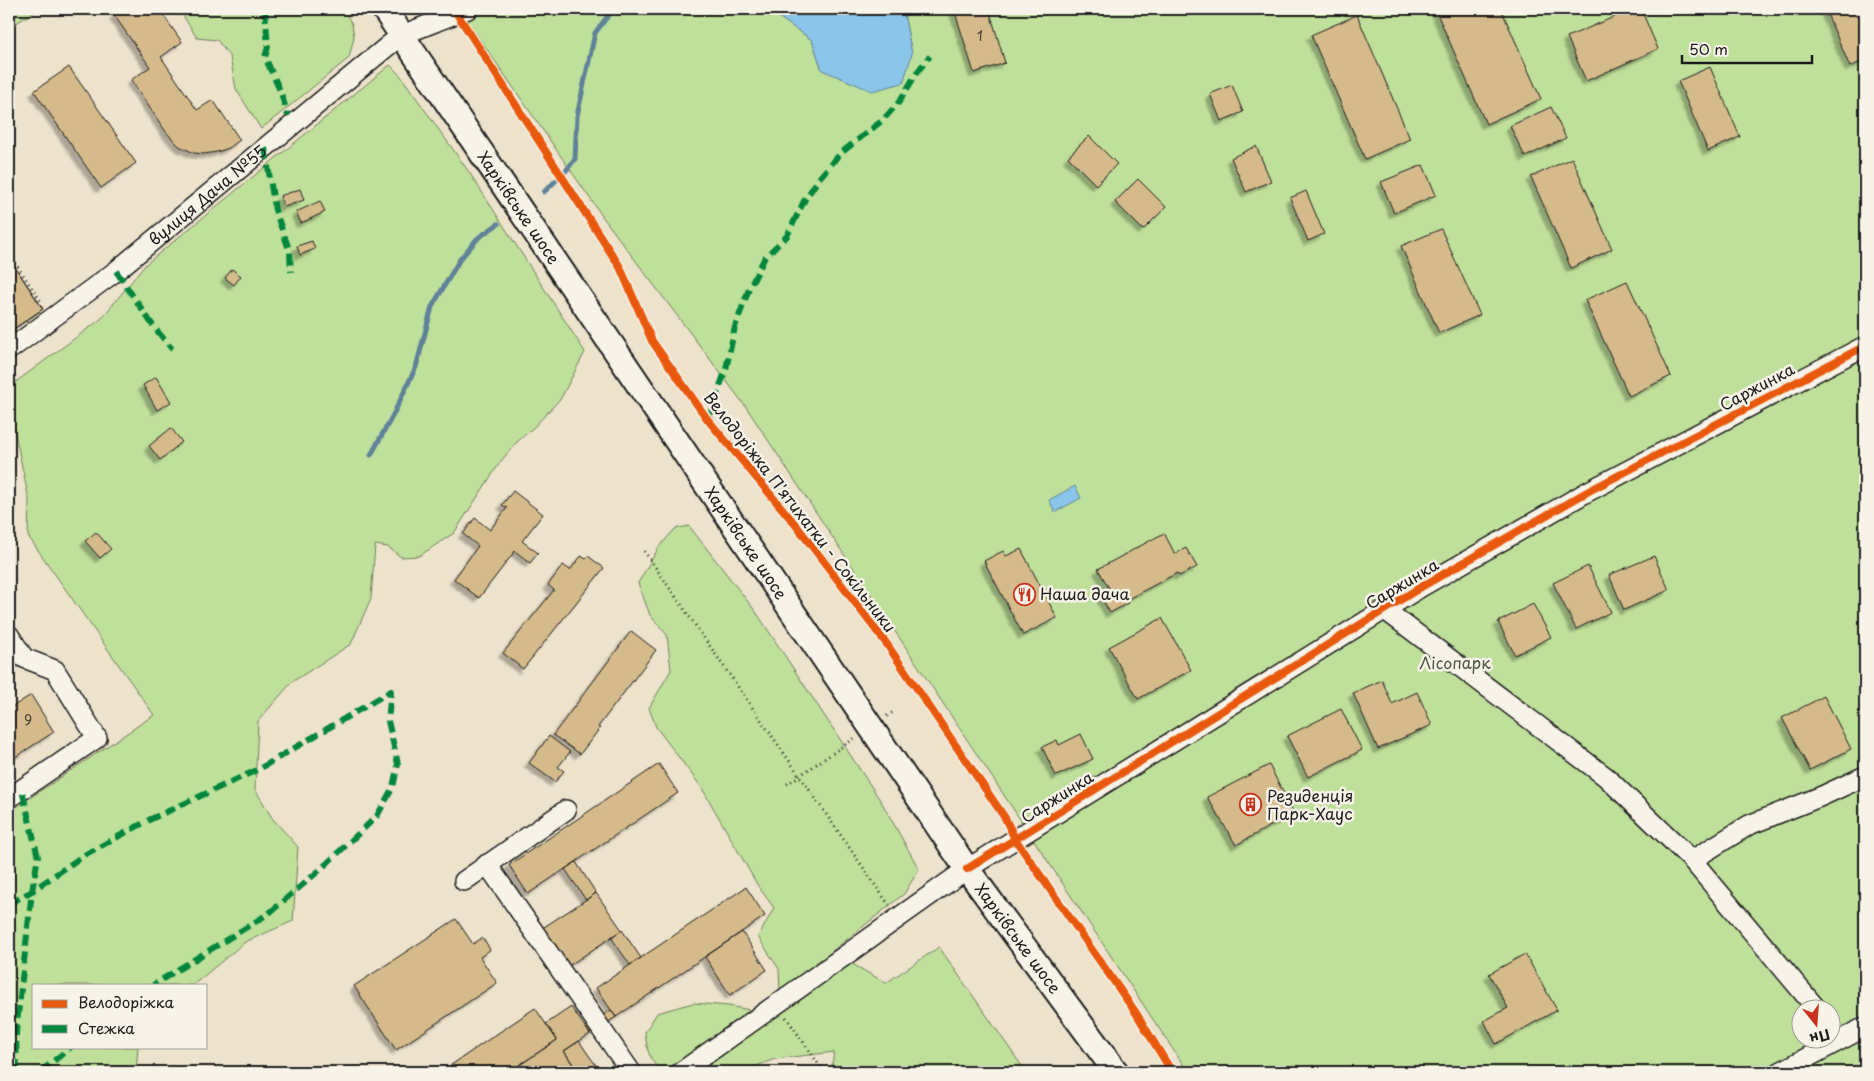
<svg xmlns="http://www.w3.org/2000/svg" width="1874" height="1081" viewBox="0 0 1874 1081" font-family="'Playpen Sans',sans-serif">
  <style>
    .green { fill: #bfe09a; stroke: #6e7e5b; fill-rule: evenodd }
    .water { fill: #8bc6ea; stroke: #5f8298 }
    .lines { fill: none; stroke-linecap: round; stroke-linejoin: round }
    .stream { stroke: #5f8298; stroke-width: 5 }
    .building { fill: #d5bb8b; stroke: #1c1c1c; filter: url(#shadow) }
    .minor-casing { stroke: #1c1c1c; stroke-width: 22 }
    .major-casing { stroke: #1c1c1c; stroke-width: 28 }
    .path { stroke: #1c1c1c; stroke-width: 3; stroke-dasharray: 1 4; stroke-linecap: butt }
    .minor { stroke: #f7f3e8; stroke-width: 19 }
    .major { stroke: #f7f3e8; stroke-width: 24 }
    .quiet { stroke: #00873e; stroke-width: 6; stroke-dasharray: 12 6; stroke-linecap: butt }
    .cycleway-casing { stroke: #f7f3e8; stroke-width: 11 }
    .cycleway { stroke: #e8590c; stroke-width: 8 }
    .labels { text-anchor: middle; stroke-width: 5; stroke-linejoin: round; paint-order: stroke }
    .number-label { font-size: 14px; fill: #4a4438 }
    .street-label { font-size: 16px; fill: #1c1c1c; stroke: #f7f3e8 }
    .poi-label { font-size: 16px; fill: #1c1c1c; stroke: #f7f3e8; text-anchor: start }
    .park-label { font-size: 16px; fill: #4d5742; stroke: #f7f3e8 }
  </style>
  <defs>
    <filter id="shadow"><feDropShadow dx="-4.5" dy="4.5" stdDeviation="1" flood-color="#0004"/></filter>
  </defs>
  <rect width="100%" height="100%" fill="#ede2cc"/>
  <filter id="ink" filterUnits="userSpaceOnUse"><feTurbulence type="fractalNoise" baseFrequency=".02" numOctaves="2"/><feDisplacementMap in="SourceGraphic" scale="10" xChannelSelector="R" yChannelSelector="G"/><feConvolveMatrix kernelMatrix="1 2 1 2 8 2 1 2 1" color-interpolation-filters="sRGB"/></filter>
  <g filter="url(#ink)">
    <path class="green" d="M9 9H38L9 28Z
      M179 9H343L352 24 354 37 349 58 261 129 236 89 230 57 217 40 197 38Z
      M459 9H767L812 40 822 70 912 54 903 9H1865V1072H1188L746 407 605 220ZM1802 1008H1832V1038H1802Z
      M390 65 400 75 469 172 585 352 561 398 534 427 517 442 501 461 454 533 419 556 401 557 388 547 375 545 371 598 351 644 292 682 258 721 255 789 272 818 298 847 293 921 245 942 193 985H34V1047H138L136 1072H9V812L154 715 28 536 29 500 9 404V387L101 319 146 264Z
      M689 526 756 612 882 803 919 869 904 894 831 952 886 983 939 947 1026 1072H831L834 1052 775 1059 740 1072H664C649 1063 647 1049 645 1032L657 1013 693 1003 729 1006 781 1016 779 969 758 937 774 908 758 886 702 788 656 727 649 708 671 670 667 635 650 615 638 583 659 547 675 529Z"/>
    <path class="water" d="M767 9H903L912 54 903 83 872 91 822 70 812 40Z
      M1075 486 1081 498 1055 512 1049 500Z"/>
    <g class="lines">
      <path class="stream" d="M544 192 565 172 575 159 577 116 595 33 613 9
        M371 455 394 413 416 367 432 307 460 259 478 238 498 224"/>
    </g>
    <path class="building" d="M123 9H159L182 42 161 57 197 110 213 100 240 140 229 148 217 152 204 154 194 153 179 146 166 132 131 80 150 67 114 15Z
      M954 9H989L1005 63 974 73Z
      M1435 9H1501L1541 99 1486 124Z
      M1633 9H1641L1658 49 1586 81 1567 37Z
      M1825 9H1858L1865 25V60L1850 67Z
      M1357 15 1410 139 1365 159 1311 35Z
      M69 67 136 163 101 188 34 91Z
      M1710 67 1740 137 1708 151 1678 81Z
      M1232 85 1243 112 1221 121 1210 94Z
      M1551 107 1566 138 1525 157 1510 126Z
      M1089 136 1117 164 1096 185 1068 157Z
      M1256 146 1271 181 1246 192 1231 158Z
      M1572 158 1612 249 1571 268 1531 177Z
      M1423 165 1436 195 1394 213 1381 182Z
      M1138 179 1166 207 1143 230 1115 202Z
      M300 189 304 200 284 207 280 196Z
      M1306 191 1324 234 1308 241 1290 198Z
      M320 201 325 212 301 223 296 212Z
      M1441 229 1480 315 1439 333 1401 246Z
      M312 241 315 249 300 255 297 246Z
      M9 258 43 309 9 332Z
      M9 258 43 309 9 332Z
      M232 269 241 276 234 285 225 278Z
      M1627 281 1671 376 1629 396 1585 300Z
      M156 377 171 402 157 410 143 385Z
      M171 428 182 442 160 460 149 446Z
      M513 491 543 514 522 541 538 553 530 563 515 551 479 598 454 579 478 546 463 534 475 518 490 530 507 508 502 505Z
      M96 532 111 549 100 558 85 541Z
      M1164 533 1175 554 1186 548 1197 567 1179 576 1177 573 1126 600 1128 603 1110 613 1099 593 1109 588 1098 569Z
      M1021 549 1057 618 1023 635 984 561 1003 551 1006 556Z
      M581 556 586 559 588 556 604 568 523 669 503 653 554 590 548 585 563 565 570 570Z
      M1654 556 1669 590 1624 610 1609 575Z
      M1588 566 1611 612 1576 629 1553 583Z
      M1533 604 1551 637 1515 655 1498 622Z
      M1162 618 1191 670 1138 699 1109 647Z
      M631 631 656 650 598 727 600 728 580 754 553 735Z
      M1382 680 1392 704 1417 692 1432 725 1378 749 1353 693Z
      M31 695 54 732 9 761V703L12 707Z
      M1824 696 1851 749 1810 770 1782 718Z
      M1341 709 1362 750 1308 777 1287 736Z
      M1081 734 1093 759 1056 776 1042 747 1057 740 1059 745Z
      M549 736 570 752 558 767 564 771 555 782 529 763Z
      M659 764 678 793 528 894 509 865Z
      M1269 765 1294 813 1236 845 1207 797Z
      M576 862 596 893 586 900 565 869Z
      M746 887 765 916 616 1017 596 988Z
      M596 893 622 930 567 967 541 929Z
      M456 919 473 944 482 938 487 944 490 950 480 957 497 983 396 1050 354 986Z
      M622 930 641 958 630 965 611 937Z
      M742 932 767 970 730 995 705 957Z
      M1525 954 1557 1010 1496 1044 1484 1021 1508 1008 1489 974Z
      M571 1007 590 1034 564 1051 574 1066 566 1072H509L557 1040 546 1024Z
      M535 1008 557 1040 509 1072H441Z
      M611 1010 616 1017 590 1034 585 1027Z
      M579 1041 590 1057 601 1072H578L564 1051Z
      M574 1066 578 1072H566Z"/>
    <g class="lines">
      <defs>
        <g id="minor">
          <path id="s1" d="M9 350 116 271 389 45 402 35 468 9"/>
          <path d="M1385 610 1606 777 1692 860 1816 1008"/>
          <path d="M9 635 24 658 55 670 97 738 9 798"/>
          <path d="M1692 860 1749 825 1822 796 1865 776"/>
          <path d="M487 864 631 1072"/>
          <path d="M464 881 566 810"/>
          <path d="M681 1072 967 869 1421 587 1587 492 1865 346"/>
          <path d="M1780 1072 1865 1027"/>
        </g>
        <g id="major">
          <path id="s2" d="M384 9 967 869 1116 1072"/>
        </g>
      </defs>
      <use href="#minor" class="minor-casing"/>
      <use href="#major" class="major-casing"/>
      <path class="path" d="M9 254 42 303
        M644 551 889 905
        M887 716 895 711
        M787 784 855 738
        M786 1017 824 1072"/>
      <use href="#minor" class="minor"/>
      <use href="#major" class="major"/>
      <path class="quiet" d="M265 9 268 47 265 57 281 93 288 116
        M265 148 275 210 290 252 291 272
        M116 271 154 327 172 349
        M708 420 726 369 735 327 749 289 765 257 787 236 804 201 820 177 841 153 883 120 899 102 918 71 930 56
        M9 904 32 891 84 855 151 819 259 769 391 691 388 721 398 764 393 787 377 816 321 869 268 914 153 985
        M17 1072 16 1032 32 891 38 857 22 790
        M40 1072 71 1047"/>
      <defs>
        <path id="cycleway" d="M454 9 620 267 652 341 708 420 795 524 886 643 1005 818 1015 839 1136 1013 1172 1072
          M967 869 1421 587 1587 492 1865 346"/>
      </defs>
      <use href="#cycleway" class="cycleway-casing"/>
      <use href="#cycleway" class="cycleway"/>
    </g>
  </g>
  <defs>
    <symbol id="restaurant-ring" viewBox="-11 -11 22 22"><circle r="9.5" fill="#f7f3e8" stroke="#c8321e" stroke-width="1.5"/><path d="M-5-6h1v4h1v-4h1v4h1v-4h1v5L-1.5 .5V6h-2V.5L-5-1ZM5-6V6H3V1.5H1.5Q1.5-4 5-6Z" fill="#c8321e"/></symbol>
    <symbol id="building-ring" viewBox="-11 -11 22 22"><circle r="9.5" fill="#f7f3e8" stroke="#c8321e" stroke-width="1.5"/><path d="M-4-6H4V6H1V3H-1V6H-4ZM-2.5-4.3h1.7v1.8h-1.7ZM.8-4.3h1.7v1.8H.8ZM-2.5-1h1.7V.8h-1.7ZM.8-1h1.7V.8H.8Z" fill="#c8321e"/></symbol>
  </defs>
  <g fill-rule="evenodd">
    <use href="#restaurant-ring" x="1012" y="582" width="25" height="25"/>
    <use href="#building-ring" x="1238" y="792" width="25" height="25"/>
  </g>
  <g class="labels">
    <g class="number-label">
      <text x="980" y="41">1</text>
      <text x="28" y="725">9</text>
    </g>
    <g class="street-label">
      <text dy="6" stroke="none"><textPath href="#s1" startOffset="252">вулиця Дача №55</textPath></text>
      <text dy="6" stroke="none"><textPath href="#s2" startOffset="240">Харківське шосе</textPath></text>
      <text transform="translate(1757 387) rotate(-28)" y="6">Саржинка</text>
      <text transform="translate(800 512) rotate(52)" y="6">Велодоріжка П'ятихатки - Сокільники</text>
      <text dy="6" stroke="none"><textPath href="#s2" startOffset="645">Харківське шосе</textPath></text>
      <text transform="translate(1402 584) rotate(-31)" y="6">Саржинка</text>
      <text transform="translate(1057 797) rotate(-32)" y="6">Саржинка</text>
      <text dy="6" stroke="none"><textPath href="#s2" startOffset="1125">Харківське шосе</textPath></text>
    </g>
    <g class="poi-label">
      <text x="1040" y="600">Наша дача</text>
      <text x="1267" y="802">Резиденція<tspan x="1267" dy="18">Парк-Хаус</tspan></text>
    </g>
    <g class="park-label">
      <text x="1455" y="669">Лісопарк</text>
    </g>
  </g>
  <rect width="1874" height="1081" fill="none" stroke="#f7f3e8" stroke-width="30"/>
  <rect x="15" y="15" width="1844" height="1051" fill="none" stroke="#1c1c1c" stroke-width="2" filter="url(#ink)"/>
  <rect x="32" y="984" width="175" height="65" fill="#f7f3e8" stroke="#9f9d96"/>
  <rect x="42" y="1000" width="25" height="8" fill="#e8590c" stroke="#9f9d96"/>
  <text x="78" y="1008" font-size="15" fill="#1c1c1c">Велодоріжка</text>
  <rect x="42" y="1025" width="25" height="8" fill="#00873e" stroke="#9f9d96"/>
  <text x="78" y="1034" font-size="15" fill="#1c1c1c">Стежка</text>
  <g transform="translate(1816 1024) rotate(163)"><circle r="24" fill="#f7f3e8" stroke="#9f9d96"/>
  <path d="M0-4L9 19L0 12L-9 19Z" fill="#c8321e"/>
  <text y="-8" font-size="14" font-weight="bold" text-anchor="middle" fill="#1c1c1c">Пн</text>
  </g>
  <path d="M1682 55v8h130v-8" fill="none" stroke="#1c1c1c" stroke-width="2.5"/>
  <text x="1689" y="55" font-size="15" fill="#1c1c1c" stroke="#f7f3e8" stroke-width="4" paint-order="stroke">50 m</text>
</svg>
